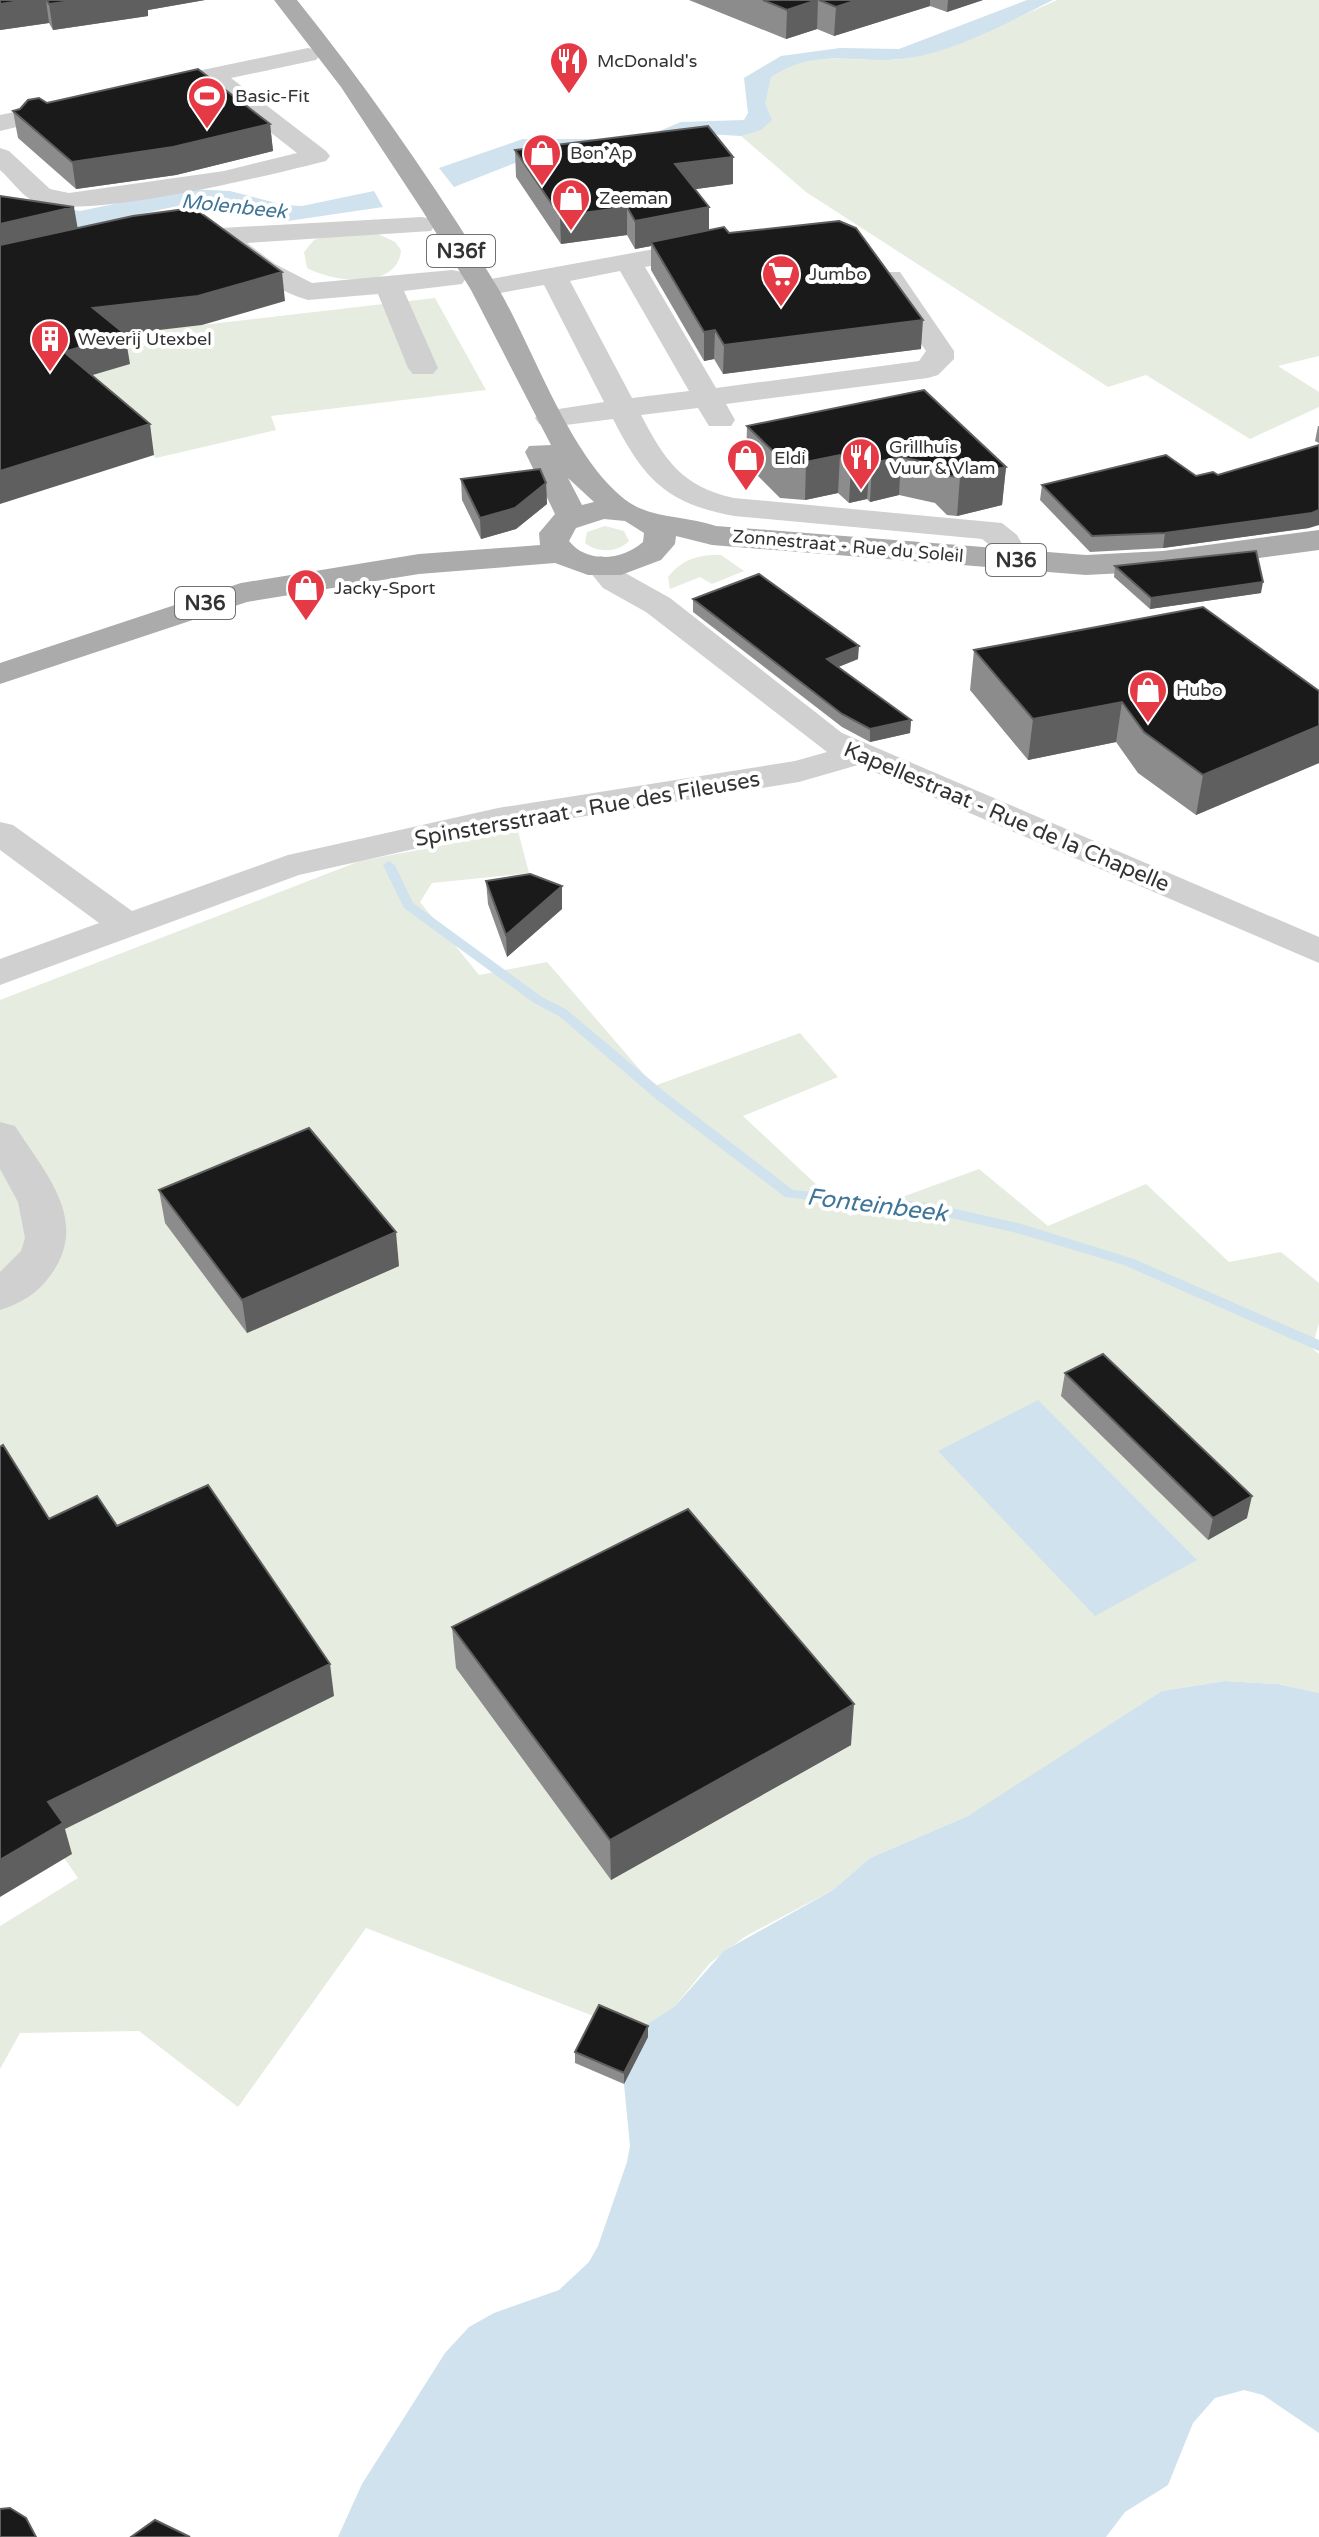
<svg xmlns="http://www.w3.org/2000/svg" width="1319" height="2537" viewBox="0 0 1319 2537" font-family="'Varela Round',sans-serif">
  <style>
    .green { fill: #e6ecdf }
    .water { fill: #cfe2ee }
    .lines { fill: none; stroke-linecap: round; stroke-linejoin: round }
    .stream { fill: #cfe2ee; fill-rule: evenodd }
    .minor { fill: #d0d0d0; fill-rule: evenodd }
    .major { fill: #ababab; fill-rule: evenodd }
    .wall { fill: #8c8c8c }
    .shaded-wall { fill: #5f5f5f }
    .building { fill: #1a1a1a; stroke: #5f5f5f; stroke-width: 2 }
    .labels { text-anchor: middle; stroke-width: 8; stroke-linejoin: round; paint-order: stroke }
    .far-poi-label { font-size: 18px; fill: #333; stroke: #fff; text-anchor: start }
    .far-street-label { font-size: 18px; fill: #333; stroke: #fff }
    .far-water-label { font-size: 20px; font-style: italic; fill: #3f7597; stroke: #fff }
    .shield { fill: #fff; stroke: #707070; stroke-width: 2 }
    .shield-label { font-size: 20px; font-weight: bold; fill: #333 }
    .street-label { font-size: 22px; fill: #333; stroke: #fff }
    .water-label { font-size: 24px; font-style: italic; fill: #3f7597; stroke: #fff }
  </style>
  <rect width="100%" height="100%" fill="#fff"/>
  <path class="green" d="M1057 0H1319V356L1278 366 1319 392V407L1250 439 1146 375 1108 387 806 192 741 136C746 121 750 103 757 89 783 41 867 67 908 58 960 47 1009 21 1057 0Z
    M334 233H376L395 242 401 250C398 291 332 282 307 268L304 252 314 240Z
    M435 298 486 390 271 416 276 430 156 458 69 382 97 337Z
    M605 526 624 531 629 541C617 553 598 553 585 543L587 532Z
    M721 555 744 571 712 584 700 577 670 589 668 577C682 559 699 554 721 555Z
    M518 831 529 873 432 883 420 902 479 975 547 962 654 1086 800 1033 838 1077 743 1116 850 1216 979 1169 1048 1226 1146 1184 1229 1262 1281 1252 1319 1283V1323L1312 1348 1319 1354V1693L1278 1684 1225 1681 1162 1691 1009 1792 968 1816 870 1858 833 1890 746 1936 710 1963 675 2006 650 2023 648 2037 366 1928 238 2107 139 2031 20 2033 0 2069V1926L78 1878 0 1765V1000L360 861Z"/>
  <path class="water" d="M1027 0H1053C1009 22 958 50 909 58 858 66 819 45 771 77L765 103 772 120 761 130 741 136 706 134 533 156 454 187 439 168 523 139H620L645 137 681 122 744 120 748 113 744 78 781 56 840 48 899 49Z
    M187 189 230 191 284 205 302 206 374 191 383 207 288 221 182 205 77 228 0 198 80 211Z
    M1038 1400 1197 1560 1095 1616 938 1451Z
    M1225 1681 1278 1684 1319 1693V2433L1263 2395 1244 2390 1215 2398 1193 2423 1168 2485 1125 2512 1106 2537H338L362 2484 445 2353 469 2327 494 2313 559 2290 589 2262 598 2246 627 2162 630 2146 624 2084 648 2037 645 2026 675 2006 724 1951 833 1890 870 1858 968 1816 1162 1691Z"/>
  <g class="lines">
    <path class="stream" d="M389 861 395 865 413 903 542 997 567 1010 666 1093 793 1190 929 1203 1018 1223 1134 1259 1319 1340V1351L1124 1265 1017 1233 929 1213 785 1197 656 1099 559 1016 534 1003 404 908 383 865Z"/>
    <path class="minor" d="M308 48 316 50 320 55 316 60 231 78 326 151 330 156 326 161C274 174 72 225 31 200 20 193 10 179 0 170V148L9 151 50 189 69 193 224 171 297 153 207 83 193 86 181 79 193 72Z
      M71 100 83 107 80 112 0 131V115Z
      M422 217 431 219 435 225 431 231 247 243 275 264 312 283 452 270 462 272 466 278 462 284 404 291 438 368 433 374H413L408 368 378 294 308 300C280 293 222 257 208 236L211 230 221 228Z
      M709 239 719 241 723 247 719 253 645 267 716 388 919 361 926 351 876 278 880 272H900L954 351V359L938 375 928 378 726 404 735 420 731 426H709L698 408 641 415C664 459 682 487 734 498L1002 523 1017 535 1031 560 1026 567 1015 570 1004 567 992 547 982 539 734 516C665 503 644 479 613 419L550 427 539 424 535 418 539 412 604 402 544 285 484 296 474 294 470 288 474 282ZM620 271 689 391 632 398 570 281Z
      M601 556 612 559 627 574 670 598 842 733 1319 937V963L858 765 799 782 498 830 299 875 0 985V959L99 923 0 850V822L13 825 132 911 288 855 498 808 795 761 827 752 646 612 603 588 585 566 590 559Z
      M0 1122 15 1126C45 1173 91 1221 50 1276 38 1293 20 1304 0 1310V1272L21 1251 25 1238 18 1202 0 1169Z"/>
    <path class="major" d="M274 0H297C370 91 437 188 498 288 534 349 572 464 630 503 655 519 688 516 716 526L1086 555 1163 551 1319 530V550L1163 571 1086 575 712 545 676 536 675 544 661 560 621 575H588L555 563 419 574 247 602 0 684V663L241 583 419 554 540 545 539 533 555 514 525 452 529 446 551 445 471 290 422 210 341 87ZM568 478 594 502 582 505ZM604 519 625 521 644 533 643 542C623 560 587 564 569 541L576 528Z"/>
  </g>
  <path class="wall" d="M0 0H205L148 10V16L53 30 49 23 0 30Z
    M689 0H983L947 12 930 6 834 36 817 29 786 39Z
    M47 103 270 124 273 151 176 175 76 189 18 138 13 111Z
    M515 150 733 184 695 189 709 207V230L729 233 921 349 723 374 714 359 704 361 651 270V246L635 249 627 235 561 244 516 177Z
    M747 426 1006 467 1002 505 957 516 947 515 935 503 899 495 870 502 867 499 849 503 838 493 805 500 780 498 746 464Z
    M1318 426H1319V443L1315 441Z
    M1218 475 1309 528 1163 548 1090 552 1040 500 1042 485Z
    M461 479 546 483 547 504 516 529 481 539 462 500Z
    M1115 566 1261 593 1150 609 1114 577Z
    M693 599 858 659 838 667 911 720 910 733 870 742 842 727 693 612Z
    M974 650 1319 691V763L1196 815 1138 773 1116 742 1028 760 970 690Z
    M486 881 562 909 507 957 488 904Z
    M159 1190 399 1266 247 1333 165 1223Z
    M1065 1373 1247 1518 1208 1540 1061 1396Z
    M452 1627 851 1745 611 1880 456 1668Z
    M648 2037 624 2084 575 2063V2052Z"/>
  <path class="shaded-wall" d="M28 0H46L49 23 0 30V4Z
    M80 0H205L148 10V16L53 30 49 4Z
    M818 0 817 29 786 39 787 10Z
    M857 0H930V6L834 36 836 7Z
    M948 0H983L947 12Z
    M270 124 273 151 176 175 76 189 72 162Z
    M733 157V184L675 192V164Z
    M74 207 79 236 0 254V224Z
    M627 207V235L561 244 560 216Z
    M709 207V235L651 242V246L635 249V221Z
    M282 272 285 301 202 325 125 334 130 364 69 382 64 352 93 308Z
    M923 320 921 349 723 374 724 345Z
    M715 330 714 359 704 361V332Z
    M150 424 154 455 0 504V471Z
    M840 455 838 493 805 500 806 462Z
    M901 457 899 495 870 502 872 463Z
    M870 461 867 499 849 503 851 465Z
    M1006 467 1002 505 957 516 960 477Z
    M546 483 547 504 516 529 481 539 480 518Z
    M1319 510V525L1309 528 1163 548 1165 533Z
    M1263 582 1261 593 1150 609 1151 598Z
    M859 646 858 659 826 672 827 659Z
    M1122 702 1116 742 1028 760 1033 719Z
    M911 720 910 733 870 742V729Z
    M1319 726V763L1196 815 1203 775Z
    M562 886V909L507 957 506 935Z
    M396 1232 399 1266 247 1333 242 1300Z
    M1252 1496 1247 1518 1208 1540 1213 1518Z
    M330 1664 334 1696 65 1829 72 1854 0 1897V1860L48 1802Z
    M854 1704 851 1745 611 1880 610 1840Z
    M648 2026V2037L624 2084V2073Z"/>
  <path class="building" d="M0 0H28L0 4Z
    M47 0H80L49 4Z
    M763 0H817L787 10Z
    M819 0H857L836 7Z
    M198 69 270 124 173 147 72 162 13 111 20 109 28 100 39 98 47 103Z
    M708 126 733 157 675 164 709 207 635 221 627 207 560 216 515 150Z
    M0 196 74 207 0 224Z
    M185 209 198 211 282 272 198 296 93 308 125 334 64 352 150 424 0 471V245L133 216Z
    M839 221 856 228 923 320 724 345 715 330 704 332 651 242 724 227 729 233Z
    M924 390 1006 467 960 477 950 476 938 465 901 457 872 463 870 461 851 465 840 455 806 462 782 460 747 426Z
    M1319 445V510L1312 513 1165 533 1092 536 1042 485 1166 455 1196 476 1213 472 1218 475Z
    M540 469 546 483 515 508 480 518 461 479Z
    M1256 551 1263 582 1151 598 1115 566Z
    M759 574 859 646 827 659 911 720 870 729 842 714 693 599Z
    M1203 607 1319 691V726L1203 775 1144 732 1122 702 1033 719 974 650Z
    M530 874 562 886 506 935 486 881Z
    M309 1128 396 1232 242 1300 159 1190Z
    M1103 1354 1252 1496 1213 1518 1065 1373Z
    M3 1445 49 1519 97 1496 117 1526 208 1485 330 1664 48 1802 63 1823 0 1860V1447Z
    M688 1509 854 1704 610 1840 452 1627Z
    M599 2005 648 2026 624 2073 575 2052Z
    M10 2508 26 2518 36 2537H0V2509Z
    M155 2520 190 2537H131Z"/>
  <defs>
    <symbol id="restaurant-pin" viewBox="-11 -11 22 30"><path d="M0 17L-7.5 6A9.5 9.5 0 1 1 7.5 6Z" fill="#e63946" stroke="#fff"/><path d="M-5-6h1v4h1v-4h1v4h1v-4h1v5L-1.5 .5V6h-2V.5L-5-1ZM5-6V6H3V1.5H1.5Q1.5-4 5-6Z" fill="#fff"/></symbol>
    <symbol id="stadium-pin" viewBox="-11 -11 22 30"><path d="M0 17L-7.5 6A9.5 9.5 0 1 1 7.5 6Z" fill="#e63946" stroke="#fff"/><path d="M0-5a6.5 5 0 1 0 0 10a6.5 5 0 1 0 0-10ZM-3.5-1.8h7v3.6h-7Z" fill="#fff"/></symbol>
    <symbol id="shop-pin" viewBox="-11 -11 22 30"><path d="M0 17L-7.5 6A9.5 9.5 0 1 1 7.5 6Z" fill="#e63946" stroke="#fff"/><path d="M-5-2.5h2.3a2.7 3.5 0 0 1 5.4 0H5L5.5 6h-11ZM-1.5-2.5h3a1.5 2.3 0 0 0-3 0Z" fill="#fff"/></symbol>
    <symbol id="supermarket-pin" viewBox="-11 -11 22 30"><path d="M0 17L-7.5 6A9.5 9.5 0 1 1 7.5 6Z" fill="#e63946" stroke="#fff"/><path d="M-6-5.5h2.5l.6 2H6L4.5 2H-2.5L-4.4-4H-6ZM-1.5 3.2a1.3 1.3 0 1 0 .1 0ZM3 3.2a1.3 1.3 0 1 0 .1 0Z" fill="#fff"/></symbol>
    <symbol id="building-pin" viewBox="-11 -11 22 30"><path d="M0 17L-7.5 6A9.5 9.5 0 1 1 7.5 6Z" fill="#e63946" stroke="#fff"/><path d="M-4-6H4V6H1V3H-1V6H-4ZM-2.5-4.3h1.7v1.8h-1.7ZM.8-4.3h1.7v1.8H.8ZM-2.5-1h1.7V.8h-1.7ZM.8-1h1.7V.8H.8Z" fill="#fff"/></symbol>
  </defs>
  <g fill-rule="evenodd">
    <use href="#restaurant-pin" x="547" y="39" width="44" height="60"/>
    <use href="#stadium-pin" x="185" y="74" width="44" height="60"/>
    <use href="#shop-pin" x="520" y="131" width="44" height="60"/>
    <use href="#shop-pin" x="549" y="176" width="44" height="60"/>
    <use href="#supermarket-pin" x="759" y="252" width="44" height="60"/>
    <use href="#building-pin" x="28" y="317" width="44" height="60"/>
    <use href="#restaurant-pin" x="839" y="435" width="44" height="60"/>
    <use href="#shop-pin" x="724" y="436" width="44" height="60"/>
    <use href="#shop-pin" x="284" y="566" width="44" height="60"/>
    <use href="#shop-pin" x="1126" y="668" width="44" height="60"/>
  </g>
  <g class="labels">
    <g class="far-poi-label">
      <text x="597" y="67">McDonald's</text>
      <text x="235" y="102">Basic-Fit</text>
      <text x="570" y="159">Bon'Ap</text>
      <text x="599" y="204">Zeeman</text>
      <text x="809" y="280">Jumbo</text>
      <text x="78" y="345">Weverij Utexbel</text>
      <text x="889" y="453">Grillhuis<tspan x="889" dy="21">Vuur &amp; Vlam</tspan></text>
      <text x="774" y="464">Eldi</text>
      <text x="334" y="594">Jacky-Sport</text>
      <text x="1176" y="696">Hubo</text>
    </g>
    <g class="far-street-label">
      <text transform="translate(848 546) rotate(5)" y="6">Zonnestraat - Rue du Soleil</text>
    </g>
    <g class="far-water-label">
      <text transform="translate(234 206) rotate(6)" y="7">Molenbeek</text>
    </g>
    <g class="shield">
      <rect x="427" y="235" width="68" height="32" rx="6"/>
      <rect x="986" y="544" width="60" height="32" rx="6"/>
      <rect x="175" y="587" width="60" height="32" rx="6"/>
    </g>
    <g class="shield-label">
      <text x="461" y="258">N36f</text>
      <text x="1016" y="567">N36</text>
      <text x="205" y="610">N36</text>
    </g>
    <g class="street-label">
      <text transform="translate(587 808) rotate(-10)" y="8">Spinstersstraat - Rue des Fileuses</text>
      <text transform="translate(1007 816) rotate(23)" y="8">Kapellestraat - Rue de la Chapelle</text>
    </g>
    <g class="water-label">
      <text transform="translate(877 1205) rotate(7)" y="8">Fonteinbeek</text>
    </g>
  </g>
</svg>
